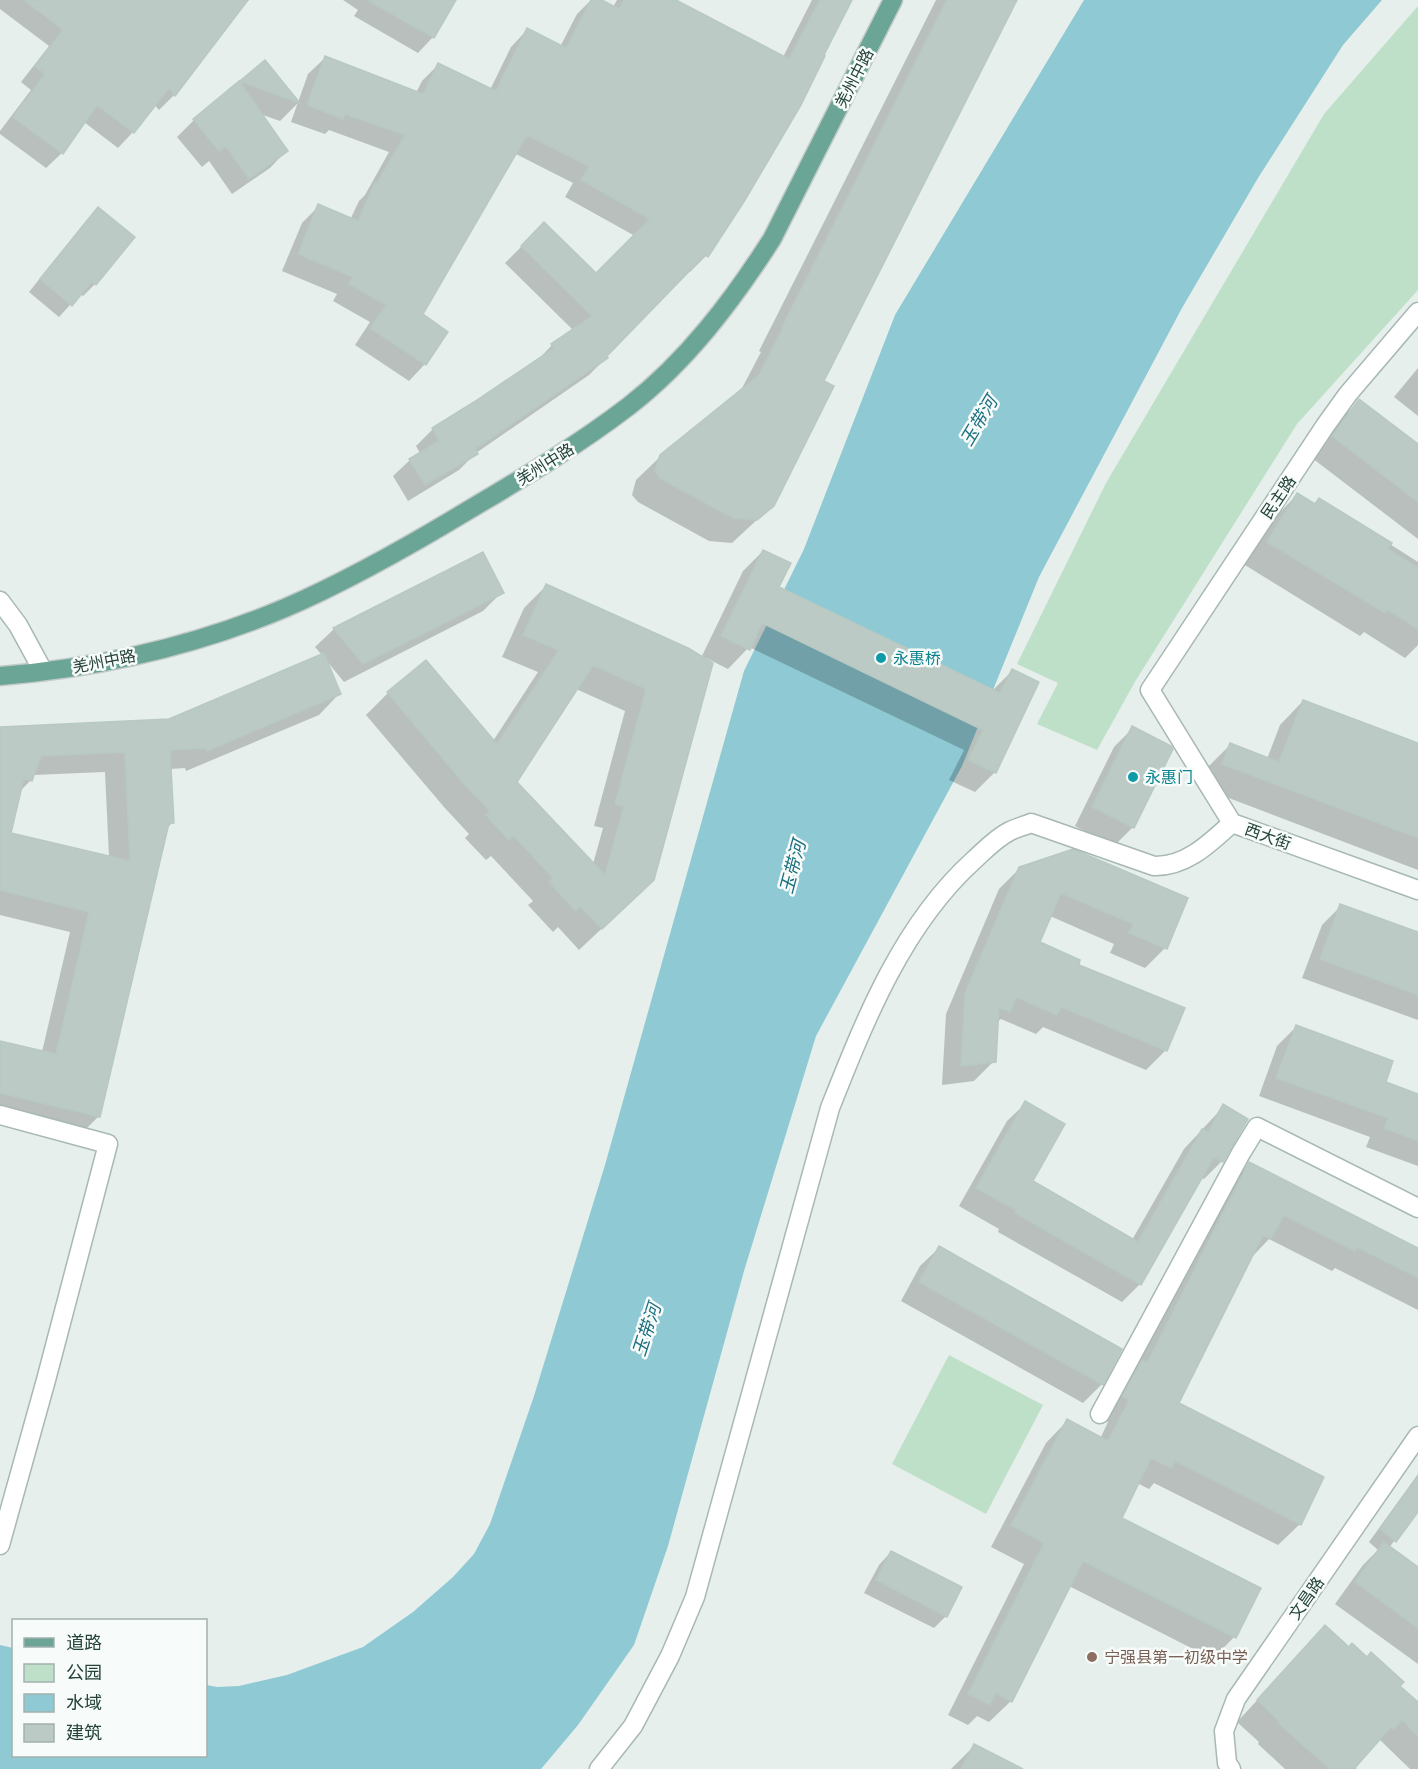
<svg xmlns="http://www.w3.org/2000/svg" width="1418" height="1769" viewBox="0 0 1418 1769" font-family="Inter,'Noto Sans SC',sans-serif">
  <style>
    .green { fill: #bfe0c8 }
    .water { fill: #8ec9d4 }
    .shadow { fill: #0003; fill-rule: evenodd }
    .building { fill: #bbcac4; stroke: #b8c9c2; stroke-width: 1.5; fill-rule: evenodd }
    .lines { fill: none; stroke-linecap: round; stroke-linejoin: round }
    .minor-casing { stroke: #a8b8b2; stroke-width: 21 }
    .major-casing { stroke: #c2cac8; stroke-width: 21 }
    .minor { stroke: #fff; stroke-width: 18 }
    .major { stroke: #6aa596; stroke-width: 18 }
    .culture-dot { fill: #0f9aa8; stroke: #f7fbf9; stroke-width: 2 }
    .education-dot { fill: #8d6e63; stroke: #f7fbf9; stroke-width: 2 }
    .labels { text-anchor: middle; stroke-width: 5; stroke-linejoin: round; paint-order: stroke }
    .street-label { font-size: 16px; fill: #24423a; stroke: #f7fbf9 }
    .culture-label { font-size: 16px; fill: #0d838f; stroke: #f7fbf9; text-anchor: start }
    .education-label { font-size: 16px; fill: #785e54; stroke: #f7fbf9; text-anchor: start }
    .water-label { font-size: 18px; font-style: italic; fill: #1c6f80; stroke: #f7fbf9 }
  </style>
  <rect width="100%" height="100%" fill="#e6efeb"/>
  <path class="green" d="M1418 6V290L1297 424 1136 680 1097 750 1037 724 1058 683 1017 664 1106 483 1324 114Z
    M949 1355 1043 1405 986 1514 892 1464Z"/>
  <path class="water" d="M1084 0H1382L1343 45 1258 178 1182 308 1039 577 962 766 816 1036 744 1271 668 1546 634 1645 578 1725 541 1769H0V1645L13 1648 14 1756H206V1685L217 1687 239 1686 287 1675 363 1647 413 1612 453 1577 474 1554 490 1524 534 1396 605 1165 744 671 804 549 895 315Z"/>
  <path class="shadow" d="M0 0H249L231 20 174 95 159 110 154 104 133 132 118 148 84 122 62 153 46 168 0 134V131L31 90 21 82 49 46 0 9Z
    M343 0H454L433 37 418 53 354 16 358 10Z
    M591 0H599L613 7 617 0H673L783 57 812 0H850L706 256 690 272 688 271 605 356 606 358 589 375 476 453 459 470 408 501 393 476 410 460 420 453 416 446 433 429 535 363 552 345 574 331 505 263 544 224 596 275 635 236 565 197 573 183 514 153 420 315 425 364 409 381 355 345 370 322 333 301 337 294 282 271 302 223 319 206 350 220 359 201 365 195 389 152 329 130 325 134 291 122 308 74 325 58 416 93 422 81 439 64 490 90 511 47 527 30 560 47 577 14Z
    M936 0H1015L822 382 773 505 732 543 709 541 638 502 632 495 636 480 661 456 740 392 761 352 759 351Z
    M265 62 298 103 280 121 260 114 286 151 270 168 232 194 209 161 202 167 177 137 194 120Z
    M98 209 95 284 83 296 80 294 59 317 29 292 86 221Z
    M1418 368V416L1394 397Z
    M1359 401 1418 446V539L1312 458 1338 422Z
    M1297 495 1314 505 1319 499 1418 562V645L1405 658 1364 632 1360 636 1245 565 1274 518Z
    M763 551 777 587 992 691 1012 671 995 772 975 792 949 780 964 750 749 647 728 669 706 658 630 902 579 950 558 927 553 932 528 905 533 901 491 856 486 860 465 838 469 834 444 807 366 715 388 693 493 741 538 672 502 657 524 608 546 586 701 658 743 571ZM576 689 625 711 594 826 603 828 593 864 515 782Z
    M502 592 483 611 344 682 326 660 339 694 319 715 186 771 185 768 170 769 173 822 166 829 99 1116 78 1137 0 1118V1042L42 1052 70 932 0 915V728L170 720 322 655 315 647 334 629ZM105 772 109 857 10 834 20 791 31 780 33 775Z
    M1303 701 1418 745V870L1200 787 1207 768 1230 745 1267 759 1280 725Z
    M1133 728V827L1114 846 1075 826 1114 747Z
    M1073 851 1165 948 1145 968 1110 953 1114 944 1050 916 1038 943 1077 965 1166 1050 1146 1070 1043 1027 1036 1034 1001 1019 996 1023 994 1061 974 1081 942 1085 946 1014 999 889 1019 869Z
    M1341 906 1418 934V1020L1302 978 1322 925Z
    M1296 1027 1384 1083 1418 1095V1166L1366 1147 1370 1137 1259 1096 1277 1046Z
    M1026 1103 1031 1182 1132 1240 1184 1149 1224 1106 1222 1161 1204 1179 1200 1177 1140 1284 1122 1302 998 1232 999 1229 959 1206 1007 1121Z
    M1249 1164 1418 1249V1310L1335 1268 1332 1271 1269 1239 1250 1259 1177 1404 1300 1524 1278 1545 1154 1483 1149 1489 1137 1483 1120 1518 1259 1589 1234 1637 1213 1659 1069 1586 1011 1701 989 1722 977 1716 968 1725 948 1715 1024 1564 991 1547 1046 1443 1067 1421 1100 1439 1108 1422 1102 1418 1121 1383 1135 1369 1228 1185Z
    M939 1248 1120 1350 1101 1385 1083 1403 901 1301 920 1266Z
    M1418 1474V1509L1389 1548 1418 1569V1664L1335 1604 1363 1565 1378 1550 1369 1542Z
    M891 1552 946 1616 934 1628 864 1593 879 1565Z
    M1325 1627 1418 1704V1769H1410L1380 1740 1354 1767 1357 1769H1285L1258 1744 1259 1742 1237 1722Z
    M974 1746 1019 1769H951Z"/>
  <path class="building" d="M24 0H248L175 96 169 88 134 133 97 105 63 154 13 117 45 74 35 66 63 30Z
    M367 0H456L434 38Z
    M591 0H602L619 9 624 0H676L789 59 820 0H852L824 55 825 56 801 105 745 200 708 257 705 255 607 356 608 358 475 449 478 454 425 485 409 459 439 441 432 428 474 402 554 348 551 344 592 316 521 246 544 222 596 273 650 219 581 180 589 166 527 135 423 314 448 332 426 365 370 328 386 305 349 284 353 277 298 254 318 204 358 221 375 182 377 183 405 135 345 114 343 119 307 105 325 56 423 94 438 63 496 91 527 28 566 48Z
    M947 0H1017L824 381 834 386 774 506 757 520 733 518 661 479 655 471 660 455 759 375 783 328 782 327Z
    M265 60 300 103 240 81Z
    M239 81 288 151 249 179 226 146 219 151 193 119Z
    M98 207 135 237 96 285 92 281 72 306 40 279Z
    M1359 399 1418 444V502L1332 436Z
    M1297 493 1315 504 1319 498 1392 543 1388 549 1418 568V629L1387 609 1385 613 1267 542Z
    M763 550 791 563 779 587 1000 693 1012 669 1039 682 996 773 968 760 983 730 762 623 750 650 721 636Z
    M483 552 504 593 363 664 333 628Z
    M546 584 688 648 713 663 654 880 602 929 580 906 576 911 549 882 553 878 513 835 509 840 486 815 490 811 465 785 387 692 426 660 497 744 559 650 523 635ZM593 665 646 689 615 804 624 806 605 875 517 782Z
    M324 653 341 694 207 751 205 748 170 750 174 823H169L100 1117 0 1093V1041L56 1054 89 912 0 890V727L169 719ZM125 752 130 861 11 833 24 778 32 781 41 756Z
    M1303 700 1418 743V838L1222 764 1230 743 1279 762Z
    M1132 726 1171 746 1173 749 1134 828 1092 807Z
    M1073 849 1188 898 1167 949 1129 933 1133 924 1061 893 1040 942 1080 960 1079 965 1185 1008 1167 1051 1061 1007 1057 1015 1016 997 1010 1012 999 1007 996 1062 961 1066 965 993 1019 867Z
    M1340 904 1418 932V995L1320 959Z
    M1296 1025 1393 1061 1386 1082 1418 1094V1141L1384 1128 1388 1118 1276 1078Z
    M1025 1101 1065 1124 1033 1181 1138 1242 1202 1129 1208 1132 1223 1104 1248 1119 1223 1162 1214 1157 1141 1285 1015 1213 1016 1210 976 1188Z
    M1249 1162 1418 1248V1278L1357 1247 1355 1251 1284 1215 1271 1239 1263 1235 1179 1403 1324 1477 1301 1525 1175 1461 1171 1468 1151 1458 1122 1518 1261 1588 1236 1638 1083 1561 1012 1702 996 1693 990 1705 968 1694 1044 1543 1011 1525 1067 1419 1108 1441 1129 1400 1122 1396 1142 1360 1147 1363Z
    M939 1246 1122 1349 1103 1385 919 1282Z
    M1418 1476V1512L1396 1542 1380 1529Z
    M1384 1542 1418 1567V1628L1355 1582Z
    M891 1551 962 1587 947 1617 876 1580Z
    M1325 1625 1349 1647 1352 1643 1367 1657 1371 1652 1404 1682 1400 1686 1418 1702V1736L1402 1720 1394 1729 1391 1727 1354 1769H1330L1278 1723 1279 1721 1257 1700Z
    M974 1744 1023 1769H961Z"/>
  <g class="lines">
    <defs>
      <path id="minor" d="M1418 312 1348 394 1325 426 1150 690 1232 823 1418 890
        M0 601 18 625 43 671
        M0 1115 108 1144 46 1380 0 1545
        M1100 1414 1241 1153 1257 1127 1418 1208
        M599 1769 633 1726 670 1656 695 1597 830 1108C865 1020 902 925 974 860 985 850 996 838 1010 831 1016 828 1024 826 1031 823L1154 866C1186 867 1210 843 1232 823
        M1231 1769 1227 1763 1224 1731 1236 1699 1418 1436"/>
      <path id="major" d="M0 676C97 668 195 646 285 608 348 581 409 546 467 511 523 478 578 445 629 406 687 361 733 300 772 239L893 0"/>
    </defs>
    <use href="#minor" class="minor-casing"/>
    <use href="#major" class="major-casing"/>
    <use href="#minor" class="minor"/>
    <use href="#major" class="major"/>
  </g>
  <g class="culture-dot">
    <circle cx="881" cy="658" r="6"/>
    <circle cx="1133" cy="777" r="6"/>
  </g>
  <circle class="education-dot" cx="1092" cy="1657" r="6"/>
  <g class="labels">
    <g class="street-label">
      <text transform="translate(854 78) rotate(-63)" y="6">羌州中路</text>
      <text transform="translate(545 464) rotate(-32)" y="6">羌州中路</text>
      <text transform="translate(1278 497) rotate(-56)" y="6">民主路</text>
      <text transform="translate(104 661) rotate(-11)" y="6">羌州中路</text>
      <text transform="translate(1268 836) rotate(20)" y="6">西大街</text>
      <text transform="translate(1306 1598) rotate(-55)" y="6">文昌路</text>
    </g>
    <g class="culture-label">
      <text x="893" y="664">永惠桥</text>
      <text x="1145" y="783">永惠门</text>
    </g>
    <g class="education-label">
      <text x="1104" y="1663">宁强县第一初级中学</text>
    </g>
    <g class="water-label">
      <text transform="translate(979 421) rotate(-59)" y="6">玉带河</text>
      <text transform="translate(793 867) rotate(-75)" y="6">玉带河</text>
      <text transform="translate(647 1330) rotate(-72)" y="6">玉带河</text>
    </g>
  </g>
  <rect x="12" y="1619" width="195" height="138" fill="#f7fbf9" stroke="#a3b1ad" stroke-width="1.5"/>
  <rect x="24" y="1638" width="30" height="9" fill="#6aa596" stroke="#a3b1ad" stroke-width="1.5"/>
  <text x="66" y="1649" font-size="18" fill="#24423a">道路</text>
  <rect x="24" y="1664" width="30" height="18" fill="#bfe0c8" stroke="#a3b1ad" stroke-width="1.5"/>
  <text x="66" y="1679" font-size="18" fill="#24423a">公园</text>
  <rect x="24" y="1694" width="30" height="18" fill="#8ec9d4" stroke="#a3b1ad" stroke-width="1.5"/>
  <text x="66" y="1709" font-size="18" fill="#24423a">水域</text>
  <rect x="24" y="1724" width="30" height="18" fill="#bbcac4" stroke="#a3b1ad" stroke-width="1.5"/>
  <text x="66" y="1739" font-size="18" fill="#24423a">建筑</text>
</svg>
